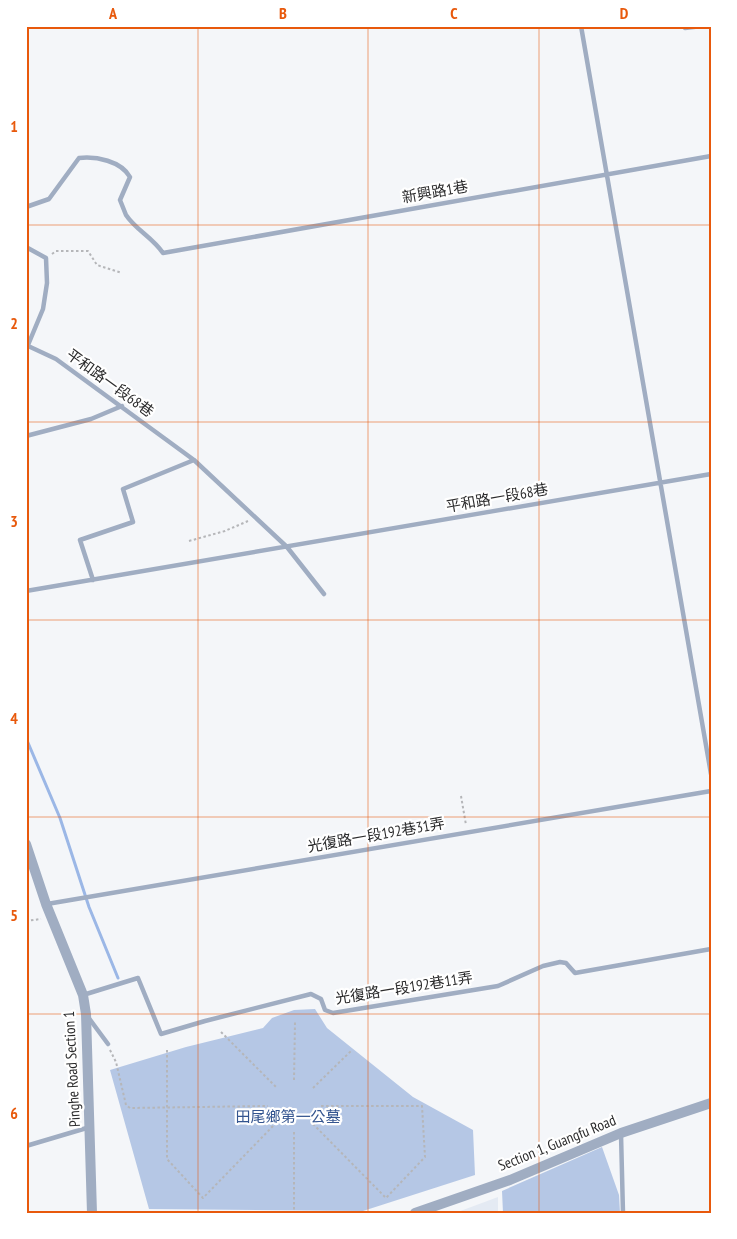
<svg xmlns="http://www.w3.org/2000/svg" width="737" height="1239" viewBox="0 0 737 1239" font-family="'PT Sans Narrow','Noto Sans TC',sans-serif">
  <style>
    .built { fill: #e4eaf3 }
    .green { fill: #b5c7e5 }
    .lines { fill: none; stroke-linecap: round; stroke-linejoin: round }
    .stream { stroke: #9bb7e6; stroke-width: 3 }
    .path { stroke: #b5b6b9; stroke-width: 2; stroke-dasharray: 2.5 2.5; stroke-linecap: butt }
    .service { stroke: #a0adc2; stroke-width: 4.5 }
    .tertiary { stroke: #a0adc2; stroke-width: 10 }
    .grid { fill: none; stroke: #e8590c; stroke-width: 1; stroke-opacity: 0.55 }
    .labels { text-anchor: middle; stroke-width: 4.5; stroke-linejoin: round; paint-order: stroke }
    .street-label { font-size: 15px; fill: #2b2b2c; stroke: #fff }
    .park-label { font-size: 15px; fill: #33548f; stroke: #fff }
    .neatline { fill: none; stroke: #e8590c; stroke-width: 2 }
    .grid-label { font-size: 16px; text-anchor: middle; font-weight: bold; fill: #e8590c }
  </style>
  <rect width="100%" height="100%" fill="#f4f6f9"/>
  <path class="built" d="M498 1197V1213H455Z"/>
  <path class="green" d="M315 1009 327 1028 413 1097 473 1130 475 1175 363 1211 149 1209 110 1070 186 1047 263 1028 272 1018 294 1010Z
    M602 1147 619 1195 620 1213H503L502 1191Z"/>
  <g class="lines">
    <path class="stream" d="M26 738 60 818 89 907 118 978"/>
    <path class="path" d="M52 254 56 251H88L97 265 122 273
      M189 541 225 531 248 521
      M461 796 466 825
      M26 921 41 919
      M221 1032 276 1087
      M110 1050 116 1062 126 1105 130 1108 268 1106
      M167 1050V1159L203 1198 275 1124
      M294 1080 295 1022
      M313 1088 352 1050
      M313 1124 386 1198 425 1157 422 1106H320
      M294 1132V1213"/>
    <path class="service" d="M581 26 711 774
      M685 28 702 26
      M26 207 49 199 79 158C96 156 121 161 130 177L120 200C122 205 124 210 126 215 136 230 152 237 163 253L711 156
      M26 247 46 258 47 283 43 309 28 345
      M26 345 56 359 194 460 287 547 324 594
      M26 436 91 419 122 406
      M93 580 80 540 133 522 123 489 194 460
      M26 591 711 474
      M47 904 711 791
      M83 995 138 978 161 1034 205 1021 311 994 321 999 325 1010 333 1013 498 986 543 966 560 962 566 963 575 973 711 949
      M88 1017 108 1044
      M621 1134 623 1213
      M26 1146 90 1127"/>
    <path class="tertiary" d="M26 844 46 904 83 995 86 1014 92 1213
      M415 1213 510 1180 621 1133 711 1103"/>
  </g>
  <path class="grid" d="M198 26V1213M368 26V1213M539 26V1213M26 225H711M26 422H711M26 620H711M26 817H711M26 1014H711"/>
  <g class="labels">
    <g class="street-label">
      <text transform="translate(435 192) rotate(-10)" y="5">新興路1巷</text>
      <text transform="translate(110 383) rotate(36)" y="5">平和路一段68巷</text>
      <text transform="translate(497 498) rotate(-10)" y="5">平和路一段68巷</text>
      <text transform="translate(376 835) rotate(-10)" y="5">光復路一段192巷31弄</text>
      <text transform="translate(404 988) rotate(-9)" y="5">光復路一段192巷11弄</text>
      <text transform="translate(72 1069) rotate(-93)" y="5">Pinghe Road Section 1</text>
      <text transform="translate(557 1143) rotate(-22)" y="5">Section 1, Guangfu Road</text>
    </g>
    <g class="park-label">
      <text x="288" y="1122">田尾鄉第一公墓</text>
    </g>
  </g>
  <rect width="737" height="1239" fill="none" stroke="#ffffff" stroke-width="55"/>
  <rect x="28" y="28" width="682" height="1184" class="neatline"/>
  <g class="grid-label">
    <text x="113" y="19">A</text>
    <text x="283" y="19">B</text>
    <text x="454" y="19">C</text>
    <text x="624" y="19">D</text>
    <text x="14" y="132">1</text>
    <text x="14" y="329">2</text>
    <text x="14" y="527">3</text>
    <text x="14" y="724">4</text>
    <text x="14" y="921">5</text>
    <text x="14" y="1119">6</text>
  </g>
</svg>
